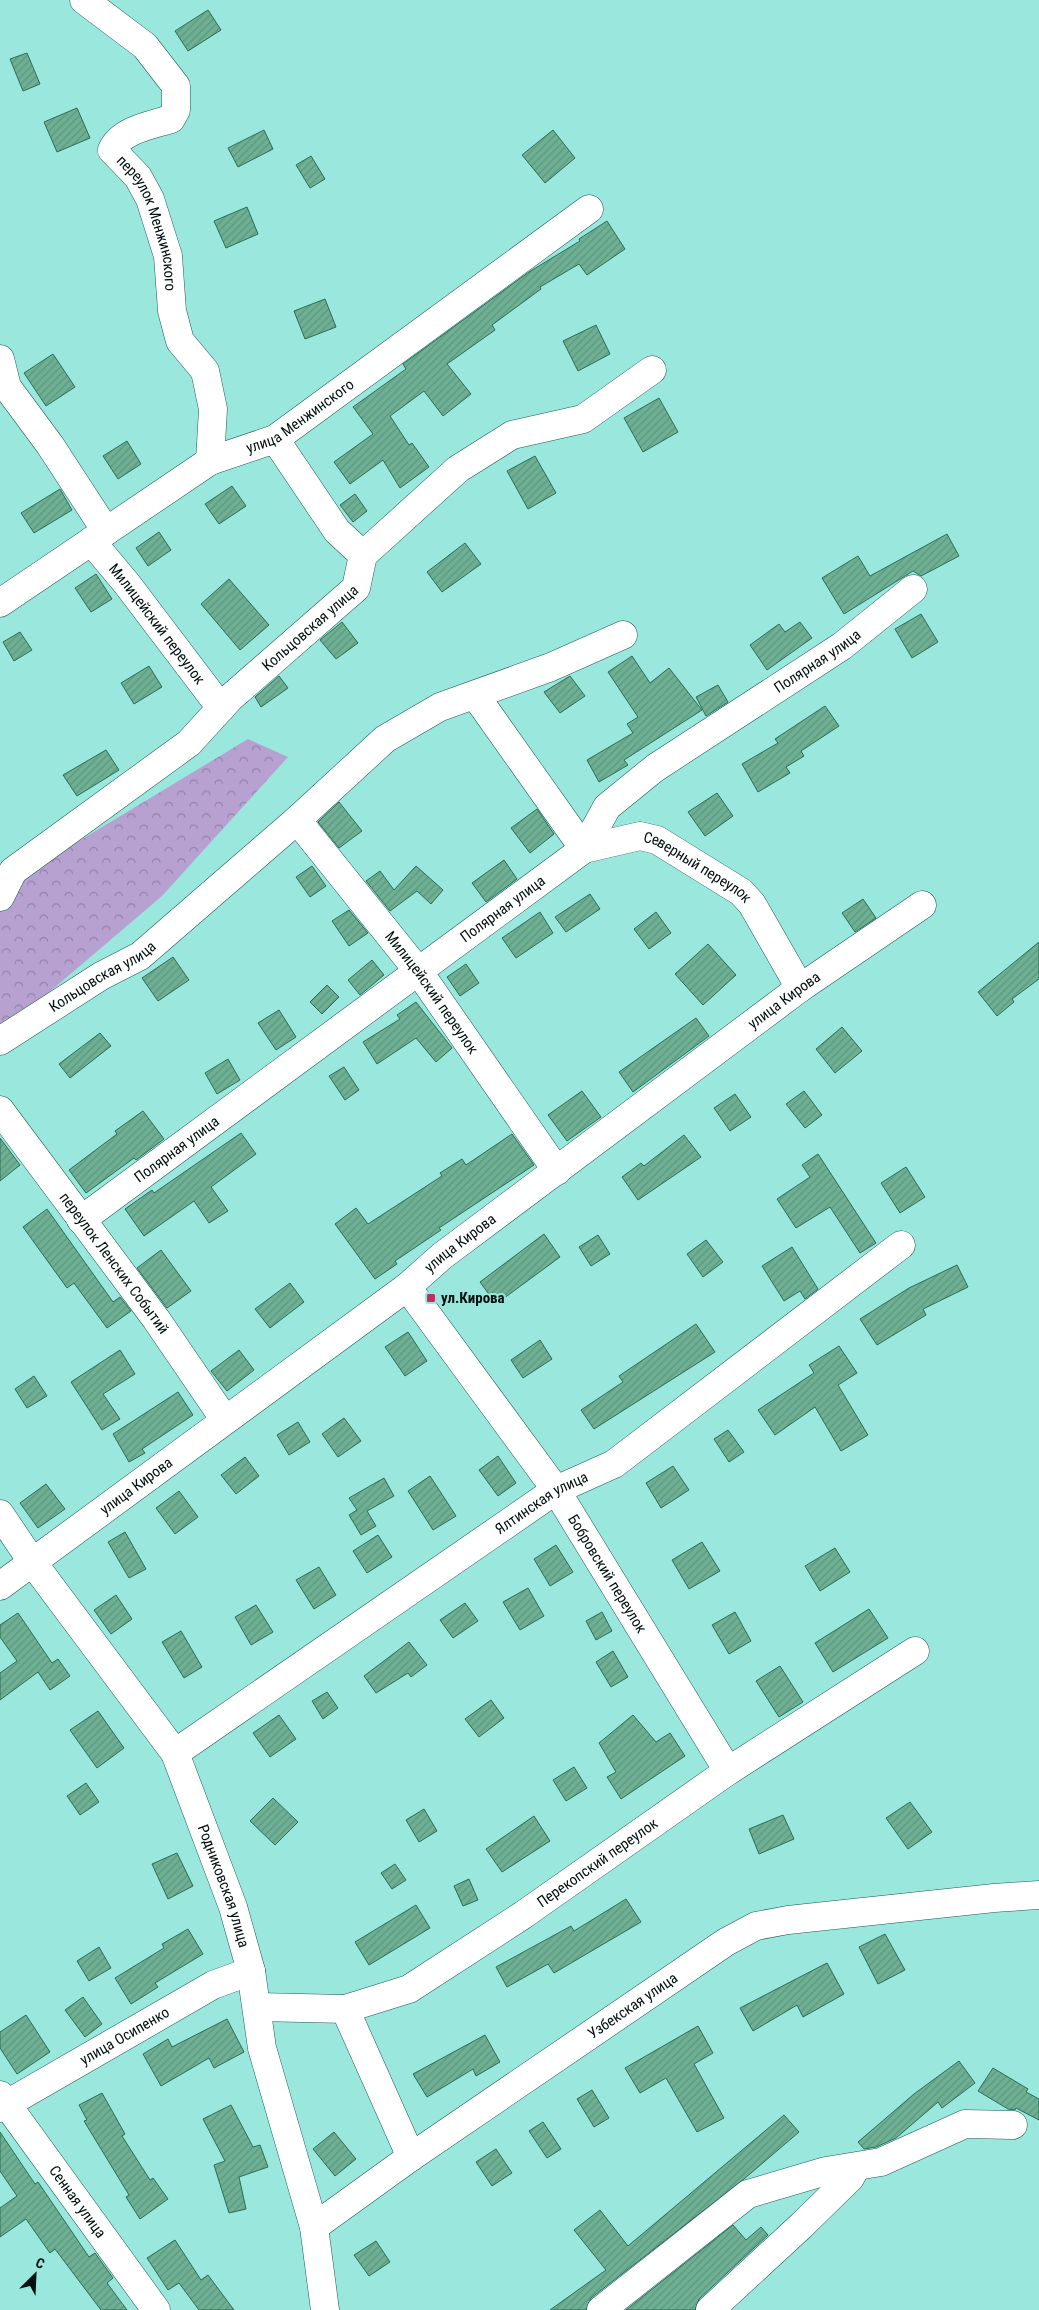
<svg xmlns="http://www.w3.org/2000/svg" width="1039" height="2310" viewBox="0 0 1039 2310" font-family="'Roboto Condensed',sans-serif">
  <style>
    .forest { fill: url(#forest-crowns) }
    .building { fill: url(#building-hatch); stroke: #2b6d55 }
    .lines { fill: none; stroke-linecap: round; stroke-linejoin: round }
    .minor-casing { stroke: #1d5b54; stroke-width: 29 }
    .minor { stroke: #fff; stroke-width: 28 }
    .poi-dot { fill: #bc2f5f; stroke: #99e7dd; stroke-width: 2 }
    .labels { text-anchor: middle; stroke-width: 4; stroke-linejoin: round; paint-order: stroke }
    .street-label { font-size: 15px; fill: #00110f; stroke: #99e7dd }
    .poi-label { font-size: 15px; font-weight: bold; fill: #00110f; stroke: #99e7dd; text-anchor: start }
  </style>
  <defs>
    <pattern id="forest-crowns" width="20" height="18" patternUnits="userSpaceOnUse" patternTransform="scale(1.25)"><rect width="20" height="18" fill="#b7a1d1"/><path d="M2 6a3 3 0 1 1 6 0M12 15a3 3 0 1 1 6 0" fill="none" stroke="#9282a8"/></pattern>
    <pattern id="building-hatch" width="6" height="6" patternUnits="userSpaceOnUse" patternTransform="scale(1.25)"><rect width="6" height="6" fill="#6eb094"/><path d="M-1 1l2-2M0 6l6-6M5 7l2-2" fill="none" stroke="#5e967e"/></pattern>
  </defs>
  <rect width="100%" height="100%" fill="#99e7dd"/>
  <path class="forest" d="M248 739 288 757 162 896 0 1034V896L6 885Z"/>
  <path class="building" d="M208 10 221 30 188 51 175 31Z
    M27 53 40 84 23 91 10 59Z
    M77 108 90 138 57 152 44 122Z
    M264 130 273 149 238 167 228 148Z
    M553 130 575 158 545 183 522 155Z
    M311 156 325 179 310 188 296 165Z
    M247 207 258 234 226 248 214 221Z
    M607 221 625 249 587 275 579 264 540 287 541 289 492 325 495 330 447 364 471 394 443 416 424 391 390 416 409 445 412 443 429 467 400 488 383 460 350 484 334 462 373 434 353 407 406 369 403 364 529 272 580 241 579 239Z
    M325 299 336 327 305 339 294 311Z
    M596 325 610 354 578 371 563 341Z
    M53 354 75 387 46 406 24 373Z
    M659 398 678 432 643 452 624 418Z
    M127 441 141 464 118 479 103 456Z
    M535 456 556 493 528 509 507 471Z
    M232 486 246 506 219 524 205 504Z
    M60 489 72 510 34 533 21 513Z
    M355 494 367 511 353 522 340 505Z
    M159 532 171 550 148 566 136 548Z
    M947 534 959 556 921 576 913 571 844 614 822 578 858 556 870 576Z
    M465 543 481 564 442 592 427 572Z
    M96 574 112 599 91 612 75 588Z
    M229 579 269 625 240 650 201 604Z
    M921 614 938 642 912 658 895 629Z
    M342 622 358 643 336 659 320 640Z
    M800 622 812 638 767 670 750 645 779 624 785 632Z
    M20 632 32 650 14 661 3 642Z
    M632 656 650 683 669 668 702 710 624 760 628 765 599 782 587 760 633 733 627 724 638 717 608 672Z
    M149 666 162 687 134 704 121 683Z
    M279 676 288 688 261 707 255 697Z
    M570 676 585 696 560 713 544 692Z
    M718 685 728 702 706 716 696 697Z
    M825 706 839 726 801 751 804 756 786 767 790 773 758 792 742 764 778 743 775 739Z
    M106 750 119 770 77 796 63 775Z
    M717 793 733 816 705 836 688 812Z
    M339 802 362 831 339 848 318 822Z
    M537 809 554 834 530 853 511 828Z
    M504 860 517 879 486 902 472 883Z
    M312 866 326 886 310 897 296 877Z
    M416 866 443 890 431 904 417 891 390 911 366 881 380 871 394 890Z
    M590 894 600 909 566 932 555 917Z
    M863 899 876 918 855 932 842 913Z
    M349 910 368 933 349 946 332 921Z
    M540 912 553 933 516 958 502 938Z
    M656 912 671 933 649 949 634 929Z
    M1039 942V979L1012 999 1014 1002 997 1016 978 992Z
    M708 944 736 975 703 1005 675 974Z
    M173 957 189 980 158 1001 142 978Z
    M372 960 384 975 360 995 348 980Z
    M466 964 479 983 460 996 447 977Z
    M327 985 339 997 322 1014 310 1002Z
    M416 1002 452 1048 436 1062 416 1038 377 1064 363 1042 400 1019 397 1015Z
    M279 1010 296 1037 276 1050 258 1023Z
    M696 1018 709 1036 633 1092 619 1072Z
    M842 1027 862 1051 835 1073 816 1049Z
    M100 1033 111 1046 70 1078 59 1064Z
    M228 1059 240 1080 217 1094 205 1073Z
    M344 1067 359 1090 345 1100 329 1076Z
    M582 1091 601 1117 567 1141 548 1115Z
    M804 1091 822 1115 805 1128 786 1104Z
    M735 1094 751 1117 730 1131 714 1108Z
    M143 1111 164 1139 136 1160 134 1158 86 1193 69 1170 117 1134 115 1131Z
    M241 1133 256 1154 211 1187 228 1211 209 1223 194 1201 144 1236 125 1209 152 1190 154 1193Z
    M512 1134 534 1165 439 1228 441 1230 395 1261 397 1264 375 1279 335 1224 356 1208 368 1224 442 1176 440 1173 462 1159 466 1165Z
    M684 1135 701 1157 638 1200 622 1177 641 1163 644 1166Z
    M0 1138 20 1165 0 1181Z
    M818 1154 876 1243 860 1253 830 1207 796 1228 777 1199 810 1177 802 1165Z
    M906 1167 925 1197 900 1213 881 1183Z
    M47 1209 113 1302 120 1297 131 1311 107 1328 74 1283 67 1288 23 1227Z
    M544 1234 560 1257 496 1304 480 1282Z
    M598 1235 610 1254 591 1266 579 1247Z
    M706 1240 723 1262 703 1277 687 1254Z
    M792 1247 818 1289 805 1299 800 1291 784 1301 762 1266Z
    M161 1250 191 1291 167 1308 137 1268Z
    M957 1265 968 1287 923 1309 926 1315 877 1345 860 1319 909 1288Z
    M290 1283 304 1302 270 1328 255 1309Z
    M696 1324 715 1352 594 1429 581 1410 623 1382 619 1376Z
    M408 1332 427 1361 405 1376 385 1347Z
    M540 1340 552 1359 523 1378 511 1360Z
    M839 1346 857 1373 838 1385 868 1435 841 1451 815 1407 775 1435 758 1410 814 1373 809 1365Z
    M120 1350 135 1374 103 1394 120 1419 102 1430 71 1382Z
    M239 1350 254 1370 227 1391 211 1371Z
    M34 1376 47 1396 27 1408 15 1389Z
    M178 1392 193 1415 142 1449 145 1453 129 1462 113 1434Z
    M344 1418 361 1441 338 1457 322 1434Z
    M298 1422 310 1442 289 1455 277 1435Z
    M728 1430 744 1452 729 1462 714 1439Z
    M498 1456 516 1483 498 1496 479 1470Z
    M245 1457 259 1476 236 1494 221 1475Z
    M673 1466 689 1490 661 1508 646 1483Z
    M430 1476 456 1516 433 1530 408 1491Z
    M384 1478 394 1496 367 1511 376 1526 361 1535 349 1515 357 1510 349 1498Z
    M46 1484 65 1509 38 1528 20 1503Z
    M179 1491 198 1517 175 1534 156 1508Z
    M125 1532 146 1569 129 1578 108 1542Z
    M378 1535 392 1557 367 1573 353 1551Z
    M702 1542 720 1571 689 1589 672 1560Z
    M556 1545 573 1572 550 1586 534 1559Z
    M835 1548 850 1572 820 1591 805 1566Z
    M319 1567 336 1595 314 1609 296 1580Z
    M528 1588 544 1616 520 1630 503 1602Z
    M116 1595 132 1619 111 1634 94 1610Z
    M465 1603 478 1621 453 1638 440 1620Z
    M256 1605 273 1632 251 1645 235 1617Z
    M869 1609 888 1638 833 1672 815 1643Z
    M602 1612 612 1631 596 1640 586 1621Z
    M735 1612 751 1641 729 1654 712 1625Z
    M18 1613 52 1663 58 1659 70 1676 50 1690 38 1672 0 1700V1673L17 1661 0 1637V1625Z
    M181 1631 202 1667 184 1678 162 1642Z
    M409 1642 427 1665 411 1677 408 1673 376 1693 364 1676Z
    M613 1651 628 1677 611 1687 596 1662Z
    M780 1666 803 1702 779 1717 756 1681Z
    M327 1692 338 1708 323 1719 312 1701Z
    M491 1700 504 1718 479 1737 465 1719Z
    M98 1711 124 1748 97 1768 70 1730Z
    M279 1715 296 1739 270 1757 253 1733Z
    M633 1715 656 1742 670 1733 685 1756 621 1799 607 1777 616 1772 599 1743Z
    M574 1767 587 1788 566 1801 553 1780Z
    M86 1783 99 1802 80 1815 67 1796Z
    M273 1798 298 1822 275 1845 250 1821Z
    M910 1802 932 1832 908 1849 886 1818Z
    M424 1809 437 1831 419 1842 406 1820Z
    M783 1815 794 1839 759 1854 749 1829Z
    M534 1816 550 1841 502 1872 486 1849Z
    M177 1853 193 1886 168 1899 152 1864Z
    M395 1864 406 1880 392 1889 381 1873Z
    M469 1879 478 1900 463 1906 454 1886Z
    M626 1899 641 1922 554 1973 548 1964 507 1987 496 1967 571 1926 574 1931Z
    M416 1905 430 1928 369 1965 355 1942Z
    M188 1929 203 1954 155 1983 158 1987 131 2004 115 1978 164 1948 162 1944Z
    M885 1934 905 1970 878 1984 859 1947Z
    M99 1947 111 1968 89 1981 77 1961Z
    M827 1963 844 1994 803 2017 797 2005 753 2031 740 2008Z
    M83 1997 102 2024 85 2037 65 2010Z
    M26 2015 50 2052 17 2074 0 2048V2032Z
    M227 2019 244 2052 214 2068 209 2058 161 2086 143 2054 168 2039 172 2047Z
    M698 2026 713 2053 694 2064 724 2118 697 2132 666 2078 640 2093 625 2068Z
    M485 2035 500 2062 476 2076 473 2069 427 2097 413 2074Z
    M959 2061 975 2083 942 2108 938 2102 896 2138 876 2147 864 2149 858 2142 914 2094Z
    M993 2068 1028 2089 1026 2092 1039 2099V2120L1016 2108 1015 2110 1008 2109 978 2091Z
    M592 2090 609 2118 594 2127 577 2099Z
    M102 2093 125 2134 122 2136 150 2180 153 2178 168 2199 140 2219 126 2197 129 2195 84 2121 87 2120 79 2105Z
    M231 2105 253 2147 260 2145 268 2167 239 2177 246 2209 229 2213 214 2165 225 2161 203 2119Z
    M784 2115 799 2132 744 2179 591 2298 586 2310H550L606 2270 574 2230 600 2210 628 2246Z
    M543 2122 561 2149 547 2158 529 2131Z
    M0 2132 35 2184 38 2182 89 2257 95 2253 113 2278 107 2283 127 2310H101L55 2249 50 2253 26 2219 0 2237V2208L17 2196 0 2171Z
    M334 2132 356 2159 335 2176 313 2149Z
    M496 2149 512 2173 492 2186 476 2162Z
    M733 2225 746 2240 761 2227 768 2235 699 2299 695 2310H626Z
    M175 2240 201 2280 208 2275 234 2310H199L179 2283 168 2290 147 2258Z
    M376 2241 390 2262 369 2276 354 2255Z"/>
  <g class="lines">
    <defs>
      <g id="minor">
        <path id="s1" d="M84 0 145 46 176 86V110L171 119C151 125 121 130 112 150L138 177 150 199 168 256 172 311 180 341 205 371 213 409 210 461"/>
        <path d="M0 359 7 387 50 445 106 531"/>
        <path d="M275 439 337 531 363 555"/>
        <path id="s2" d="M91 541 127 584 221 708"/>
        <path id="s3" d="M0 603 210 461 275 439 589 209"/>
        <path id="s4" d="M475 695 584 849 640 836 657 840 741 892 752 904 800 988"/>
        <path id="s5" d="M297 820 419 972 557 1171"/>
        <path id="s6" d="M0 897 13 871 189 743 230 698 356 588 363 555 458 469 512 435 583 419 652 370"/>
        <path id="s7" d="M0 1041 101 976 140 956 297 820 385 739 440 707 551 667 623 635"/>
        <path id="s8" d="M0 1110 156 1319 225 1420"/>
        <path id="s9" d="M81 1220 584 849 607 807 655 768 842 646 913 589"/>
        <path id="s10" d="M407 1287 556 1490 728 1771"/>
        <path id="s11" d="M0 1514 33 1563 175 1753 233 1907 251 1971 262 2048 314 2227 325 2310"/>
        <path id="s12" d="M0 1586 407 1287 442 1256 800 988 922 905"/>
        <path id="s13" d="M175 1753 556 1490 614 1464 901 1245"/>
        <path id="s14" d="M258 2007 345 2009 409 1989 523 1915 728 1771 915 1651"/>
        <path d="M345 2009 411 2157"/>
        <path id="s15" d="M0 2095 156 2310"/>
        <path id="s16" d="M0 2108 213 1985 251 1971"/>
        <path id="s17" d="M314 2227 411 2157 726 1942 756 1926 788 1920 994 1898 1039 1895"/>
        <path d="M601 2310 748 2194 826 2171 881 2162 965 2124 1013 2125"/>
        <path d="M710 2310 802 2225 850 2178 856 2167"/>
      </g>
    </defs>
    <use href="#minor" class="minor-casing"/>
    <use href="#minor" class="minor"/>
  </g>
  <rect class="poi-dot" x="426" y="1293" width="10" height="10" rx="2.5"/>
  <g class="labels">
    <g class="street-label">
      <text dy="5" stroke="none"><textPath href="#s1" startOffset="314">переулок Менжинского</textPath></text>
      <text dy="5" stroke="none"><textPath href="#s3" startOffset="355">улица Менжинского</textPath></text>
      <text dy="5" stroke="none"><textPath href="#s2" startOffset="106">Милицейский переулок</textPath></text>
      <text dy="5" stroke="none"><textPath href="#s6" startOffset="414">Кольцовская улица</textPath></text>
      <text dy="5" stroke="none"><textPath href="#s9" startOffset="929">Полярная улица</textPath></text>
      <text dy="5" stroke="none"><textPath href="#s4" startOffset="312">Северный переулок</textPath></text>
      <text dy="5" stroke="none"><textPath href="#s9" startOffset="524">Полярная улица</textPath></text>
      <text dy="5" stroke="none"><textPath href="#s7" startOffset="121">Кольцовская улица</textPath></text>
      <text dy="5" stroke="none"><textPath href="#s5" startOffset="219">Милицейский переулок</textPath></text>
      <text dy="5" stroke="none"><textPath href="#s12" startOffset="979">улица Кирова</textPath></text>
      <text dy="5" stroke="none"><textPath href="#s9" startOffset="119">Полярная улица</textPath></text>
      <text dy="5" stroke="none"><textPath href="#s12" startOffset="574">улица Кирова</textPath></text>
      <text dy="5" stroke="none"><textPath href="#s8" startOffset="191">переулок Ленских Событий</textPath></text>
      <text dy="5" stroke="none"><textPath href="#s12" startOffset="169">улица Кирова</textPath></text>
      <text dy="5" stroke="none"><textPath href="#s13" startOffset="444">Ялтинская улица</textPath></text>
      <text dy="5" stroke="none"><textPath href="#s10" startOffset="350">Бобровский переулок</textPath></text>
      <text dy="5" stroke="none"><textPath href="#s14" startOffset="381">Перекопский переулок</textPath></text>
      <text dy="5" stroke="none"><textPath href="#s11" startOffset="438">Родниковская улица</textPath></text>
      <text dy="5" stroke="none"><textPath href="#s17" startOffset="388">Узбекская улица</textPath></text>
      <text dy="5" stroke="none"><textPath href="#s16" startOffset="144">улица Осипенко</textPath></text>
      <text dy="5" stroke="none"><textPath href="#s15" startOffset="132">Сенная улица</textPath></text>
    </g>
    <g class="poi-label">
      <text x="441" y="1303">ул.Кирова</text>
    </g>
  </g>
  <g transform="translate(35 2275) rotate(24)" stroke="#99e7dd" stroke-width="4" paint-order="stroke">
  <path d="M0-4L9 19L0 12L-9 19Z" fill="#00110f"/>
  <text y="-8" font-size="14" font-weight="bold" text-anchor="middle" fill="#00110f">С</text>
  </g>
</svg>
